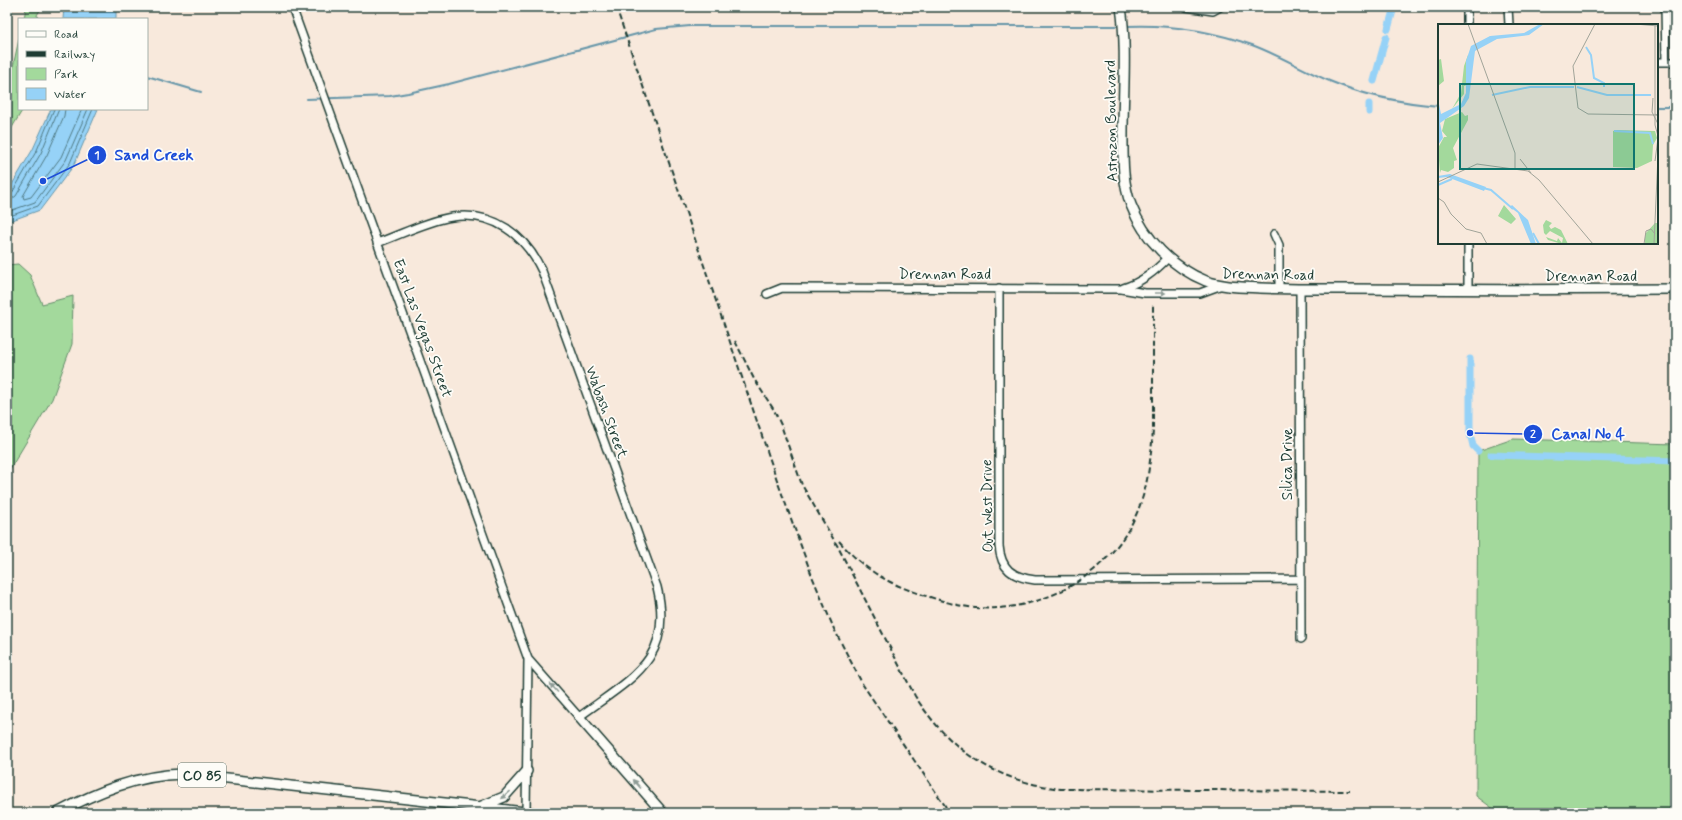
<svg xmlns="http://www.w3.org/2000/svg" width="1682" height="820" viewBox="0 0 1682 820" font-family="Mynerve,sans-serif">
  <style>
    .green { fill: #a3d99c; stroke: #618b68 }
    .water { fill: #96d2f7; stroke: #6696a9 }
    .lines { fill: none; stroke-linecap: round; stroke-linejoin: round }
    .shore { stroke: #4f7982; stroke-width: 1 }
    .stream { stroke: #6696a9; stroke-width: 2 }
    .canal { stroke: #96d2f7; stroke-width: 7 }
    .minor-casing { stroke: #1f3d34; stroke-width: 10 }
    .major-casing { stroke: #1f3d34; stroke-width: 12 }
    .minor { stroke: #fdfcf7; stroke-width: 7 }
    .major { stroke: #fdfcf7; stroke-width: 9 }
    .rail { stroke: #1f3d34; stroke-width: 2; stroke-dasharray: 6 3; stroke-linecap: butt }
    .oneway { fill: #8e9c96 }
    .labels { text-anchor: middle; stroke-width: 3.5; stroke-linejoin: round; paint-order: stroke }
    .shield { fill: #fdfcf7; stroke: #62766e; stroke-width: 1 }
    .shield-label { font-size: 14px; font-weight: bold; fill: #1f3d34 }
    .street-label { font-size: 15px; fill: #1f3d34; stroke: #fdfcf7 }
    .inset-river { fill: none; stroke: #96d2f7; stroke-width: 2 }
    .inset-road { fill: none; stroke: #a1a499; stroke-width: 1 }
    .view { fill: #0f766e; fill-opacity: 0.15; stroke: #0f766e; stroke-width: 2 }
    .inset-edge { fill: none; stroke: #1f3d34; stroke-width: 2 }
    .leader { fill: none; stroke: #1d4ed8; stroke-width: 1.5 }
    .callout-dot { fill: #1d4ed8; stroke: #fdfcf7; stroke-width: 1.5 }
    .mark-label { font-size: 12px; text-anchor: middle; font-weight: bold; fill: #fff }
    .callout-label { font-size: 16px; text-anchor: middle; font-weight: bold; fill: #1d4ed8; stroke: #fdfcf7; stroke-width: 3.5; stroke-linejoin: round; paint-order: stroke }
  </style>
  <rect width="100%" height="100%" fill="#f8e9dc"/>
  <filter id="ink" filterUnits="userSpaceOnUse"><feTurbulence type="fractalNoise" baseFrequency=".025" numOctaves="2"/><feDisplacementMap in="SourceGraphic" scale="8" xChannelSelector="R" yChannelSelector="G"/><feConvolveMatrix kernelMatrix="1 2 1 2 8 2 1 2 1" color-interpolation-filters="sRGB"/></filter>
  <g filter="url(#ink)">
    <path class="green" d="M26 7H42L37 15 38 19H24Z
      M19 39V109H23L7 136V87L10 80Z
      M18 264 30 275 42 304 73 296 72 344 52 399 7 474V265Z
      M1513 439 1675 444V810L1499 813 1476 796 1478 451Z"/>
    <path class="water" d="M64 7H116V19H63Z
      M51 109H98L74 165 40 210 7 222V193L33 149Z"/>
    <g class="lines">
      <path class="shore" d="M65 109 64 116 47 155 23 196 24 199 31 197 61 157 82 109
        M7 195 12 193 37 150 54 109
        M7 200 12 199 16 196 41 153 59 109
        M7 212 35 202 66 160 88 109
        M7 217 38 206 70 163 93 109"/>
      <path class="stream" d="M1126 26C1168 24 1212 31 1252 45 1279 55 1305 71 1332 82 1366 96 1403 103 1439 106
        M147 76 201 92
        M307 99 390 96 408 93 449 84 656 29 690 26H1121
        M1657 107H1675"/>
      <path class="canal" d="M1388 29 1394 7
        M1374 81 1386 37
        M1369 112V104
        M1470 359V433L1473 446 1478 451
        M1491 455 1675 461"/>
      <defs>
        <path id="minor" d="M292 7 528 659 579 717C630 679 675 660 657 587L542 271C525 235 494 211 452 217 427 221 402 234 377 243
          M1186 7 1213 11 1220 7
          M1508 7 1509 25
          M1665 7 1666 62
          M1467 25V7
          M1657 62H1675
          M1274 234 1279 245V289
          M1468 243V290
          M999 288V546C1001 569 1012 577 1035 580L1300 579
          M1123 288C1142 282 1154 272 1168 258
          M1300 289 1301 639
          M767 294 782 288 1121 289 1145 293H1200L1222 285
          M526 812 528 659"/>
        <path id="major" d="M1121 7C1127 48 1123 91 1123 132 1123 157 1122 182 1131 205 1144 239 1173 268 1206 281 1223 287 1242 287 1260 288 1288 289 1315 289 1342 289 1453 290 1564 290 1675 289
          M579 717 663 813
          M482 806 504 797 527 771
          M57 813C97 792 137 775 183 774L534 813"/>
      </defs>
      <use href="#minor" class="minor-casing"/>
      <use href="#major" class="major-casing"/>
      <use href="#minor" class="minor"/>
      <use href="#major" class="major"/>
      <path class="rail" d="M616 7 778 483 812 576 834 629 863 685 950 813
        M735 341 754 379 774 410 781 425 802 485 838 547 915 696C950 751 995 781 1061 789L1350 791
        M839 541C866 572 892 586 930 597 945 602 962 607 977 608 1048 613 1121 568 1142 499 1149 478 1151 453 1153 431V305"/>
    </g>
    <defs><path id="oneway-solid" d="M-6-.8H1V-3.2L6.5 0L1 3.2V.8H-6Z"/></defs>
    <g class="oneway">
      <use href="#oneway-solid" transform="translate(1160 293)"/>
      <use href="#oneway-solid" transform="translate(554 688) rotate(-132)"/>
      <use href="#oneway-solid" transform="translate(637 784) rotate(-131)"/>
      <use href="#oneway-solid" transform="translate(506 795) rotate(140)"/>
    </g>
  </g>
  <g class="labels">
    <rect class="shield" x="178" y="763" width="48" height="24" rx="3"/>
    <g class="shield-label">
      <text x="202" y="780">CO 85</text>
    </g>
    <g class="street-label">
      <text transform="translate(1111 121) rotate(-91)" y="5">Astrozon Boulevard</text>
      <text x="945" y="279">Drennan Road</text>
      <text transform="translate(1268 274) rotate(1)" y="5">Drennan Road</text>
      <text x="1591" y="281">Drennan Road</text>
      <text transform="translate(423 328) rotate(70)" y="5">East Las Vegas Street</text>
      <text transform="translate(607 412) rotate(70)" y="5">Wabash Street</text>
      <text transform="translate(1287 464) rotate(-90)" y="5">Silica Drive</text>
      <text transform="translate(987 506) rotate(-91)" y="5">Out West Drive</text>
    </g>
  </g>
  <g transform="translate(1438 24)">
    <rect width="220" height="220" fill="#f8e9dc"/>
    <path d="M30 31 29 61 26 62V70L14 85 23 69 26 42ZM3 35 6 57 0 62V36ZM24 88 27 92 30 91V96L15 124 19 136 16 137V144L10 148 3 146 2 149 0 124 6 113H9L4 107 7 95ZM179 106 217 107 219 114 215 121 214 137 199 144 175 143V107ZM66 181 78 195 73 200 60 192ZM108 196 114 199 111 202 113 205 117 203 123 206 130 220H124L110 216 108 213 119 217 120 214 124 219 125 214 112 207 108 211 106 209 105 201ZM217 199H220V220H207V210Z" fill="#a3d99c"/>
    <path d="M102 0H106L91 11 59 15 37 27 31 74 26 82 2 99 5 114 0 121V75L3 90 23 80 28 69V37L33 22 52 12 86 9ZM12 150 48 163 46 167 9 153 0 154V152ZM74 181 90 196 98 220H93L80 189 72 183Z" fill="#96d2f7"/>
    <path class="inset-river" d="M148 23 153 31 156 54 166 59V63M139 63 169 71H213M54 71 92 63H136M176 107 212 109 215 120M0 161 14 155M45 164 53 166 75 185M95 209 101 220"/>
    <path class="inset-road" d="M30 0 77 129V144M157 0 135 42 140 84 150 90 219 91 217 90M197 0 220 2M217 0V101L220 112M215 74 214 88 220 100M82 135 93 149M217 137 220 114M0 158 39 140 90 147 101 156 155 220M0 174 6 178 13 190 28 205 43 209 49 220M206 220 208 207 213 205 217 210M216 220 220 131"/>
    <path class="view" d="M22 60H196V145H22Z"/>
    <rect width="220" height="220" class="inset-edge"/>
  </g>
  <path class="leader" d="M43 181L97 155M1470 433L1533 434"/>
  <g class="callout-dot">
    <circle cx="43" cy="181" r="4"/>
    <circle cx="1470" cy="433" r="4"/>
    <circle cx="97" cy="155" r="10"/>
    <circle cx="1533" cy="434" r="10"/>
  </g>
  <g class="mark-label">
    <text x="97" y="159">1</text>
    <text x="1533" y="438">2</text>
  </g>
  <g class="callout-label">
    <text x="154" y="160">Sand Creek</text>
    <text x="1588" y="439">Canal No 4</text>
  </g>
  <rect width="1682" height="820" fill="none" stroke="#fdfcf7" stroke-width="24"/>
  <rect x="12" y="12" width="1658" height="796" fill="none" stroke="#1f3d34" stroke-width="1.5" filter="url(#ink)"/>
  <rect x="18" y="18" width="130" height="92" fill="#fdfcf7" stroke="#a4b0a9"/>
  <rect x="26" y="31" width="20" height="6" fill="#fdfcf7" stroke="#a4b0a9"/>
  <text x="54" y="38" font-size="12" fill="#1f3d34">Road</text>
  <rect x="26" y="51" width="20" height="6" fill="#1f3d34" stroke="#a4b0a9"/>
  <text x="54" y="58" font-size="12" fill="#1f3d34">Railway</text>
  <rect x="26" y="68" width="20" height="12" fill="#a3d99c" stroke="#a4b0a9"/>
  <text x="54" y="78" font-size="12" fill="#1f3d34">Park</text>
  <rect x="26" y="88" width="20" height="12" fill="#96d2f7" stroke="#a4b0a9"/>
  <text x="54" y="98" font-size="12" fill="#1f3d34">Water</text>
</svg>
